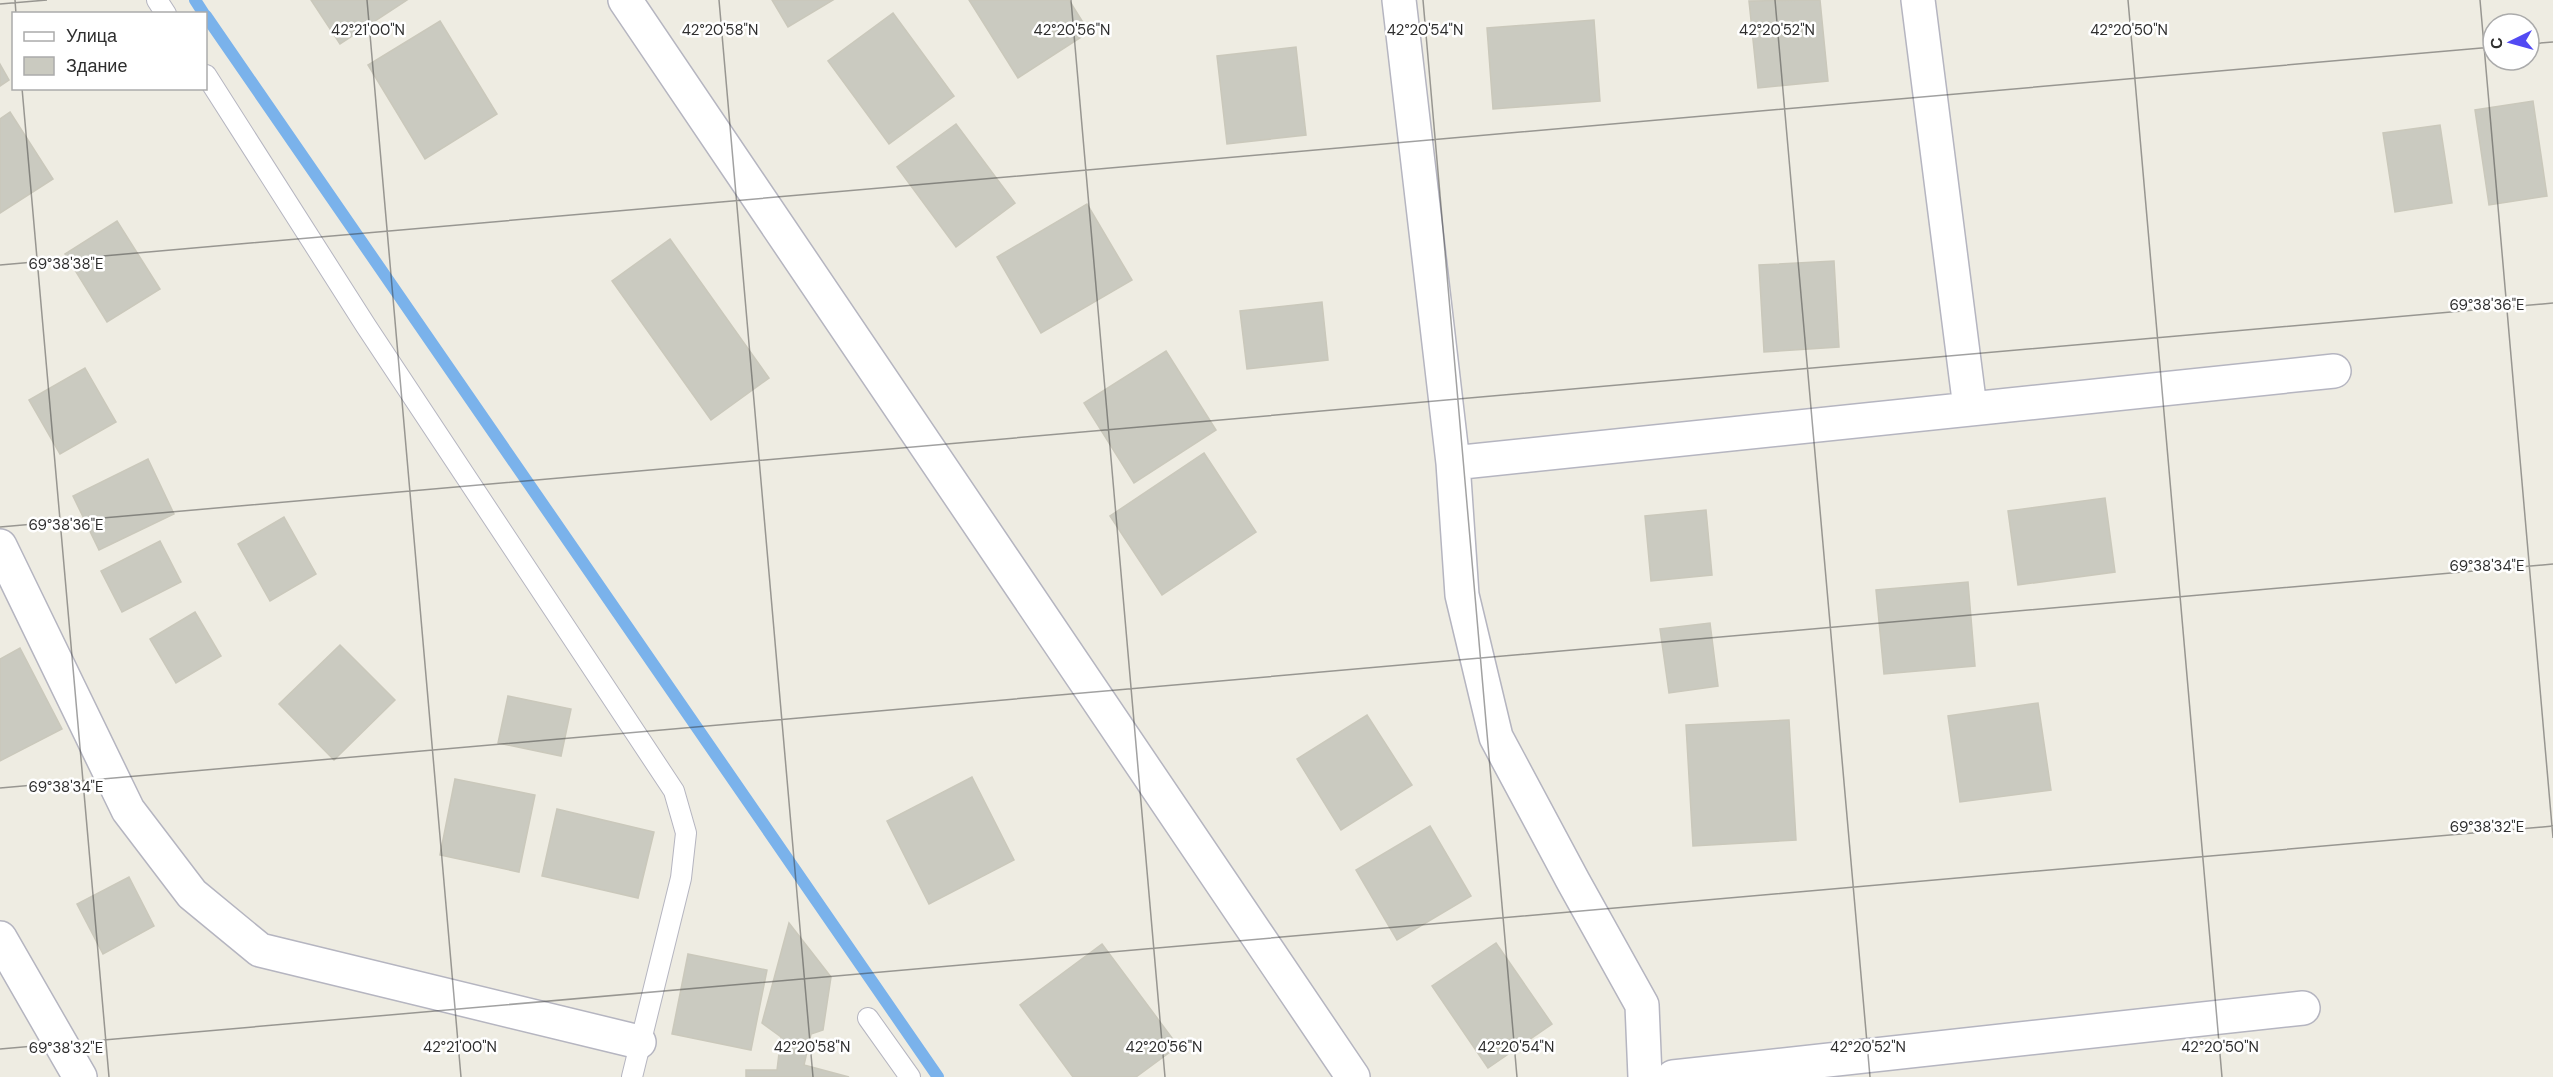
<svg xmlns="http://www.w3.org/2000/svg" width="2553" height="1077" viewBox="0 0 2553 1077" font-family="'DM Sans',sans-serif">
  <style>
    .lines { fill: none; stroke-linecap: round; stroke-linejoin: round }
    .stream { stroke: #7ab2eb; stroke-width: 12 }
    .building { fill: #cacac0; stroke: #cac8bb; stroke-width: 1.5 }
    .service-casing { stroke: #b5b5c0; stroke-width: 22 }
    .minor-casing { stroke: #b5b5c0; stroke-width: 36 }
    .service { stroke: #fff; stroke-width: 20 }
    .minor { stroke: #fff; stroke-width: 33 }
    .ticks { fill: none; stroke: #2e2e2e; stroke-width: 1.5; stroke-opacity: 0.45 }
    .ticks-label { font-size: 15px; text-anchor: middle; fill: #2e2e2e; stroke: #fff; stroke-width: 5; stroke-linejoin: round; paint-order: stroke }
  </style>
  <rect width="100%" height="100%" fill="#eeece2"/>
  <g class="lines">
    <path class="stream" d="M195 0 204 14
      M206 16 938 1077"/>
  </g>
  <path class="building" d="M311 0H407L340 44Z
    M772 0H833L788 27Z
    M969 0H1069L1089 32 1018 78Z
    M1820 0 1828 81 1758 88 1749 1Z
    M893 13 954 96 889 144 828 61Z
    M1594 20 1600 101 1493 109 1487 28Z
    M440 21 497 114 425 159 368 65Z
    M1296 47 1306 135 1227 144 1217 56Z
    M0 64 9 80 0 86Z
    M2533 101 2547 196 2489 205 2475 110Z
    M10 112 53 179 0 213V119Z
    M956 124 1015 203 956 247 897 167Z
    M2440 125 2452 203 2395 212 2383 133Z
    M1087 204 1132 280 1041 333 997 257Z
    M117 221 160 289 107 322 65 254Z
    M670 239 769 378 711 420 612 281Z
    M1834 261 1839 347 1764 352 1759 265Z
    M1322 302 1328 360 1247 369 1240 311Z
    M1166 351 1216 430 1134 483 1084 403Z
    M85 368 116 422 60 454 29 400Z
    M1204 453 1256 532 1162 595 1110 516Z
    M148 459 174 514 99 550 73 496Z
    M2105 498 2115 572 2018 585 2008 511Z
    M1706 510 1712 575 1651 581 1645 516Z
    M284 517 316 574 270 601 238 544Z
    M160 541 181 582 122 612 101 571Z
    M1968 582 1975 666 1884 674 1876 590Z
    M195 612 221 656 176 683 150 639Z
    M1710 623 1718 686 1669 693 1660 629Z
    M340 645 395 700 334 760 279 704Z
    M20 648 62 729 0 761V659Z
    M508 696 571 709 561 756 498 743Z
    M2038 703 2051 790 1960 802 1948 716Z
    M1367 715 1412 785 1341 830 1297 759Z
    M1789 720 1796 840 1693 846 1686 725Z
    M972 777 1014 860 929 904 887 821Z
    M455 779 535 795 519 872 440 855Z
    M557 809 654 832 638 898 542 876Z
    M1430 826 1471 896 1397 940 1356 870Z
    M129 877 154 926 103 954 77 904Z
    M789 923 831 977 823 1030 811 1034 804 1065 849 1077H746V1070H777L781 1037 762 1023Z
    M1496 943 1552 1024 1488 1068 1432 986Z
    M1102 944 1178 1046 1136 1077H1073L1020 1005Z
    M688 954 767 970 751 1050 672 1034Z"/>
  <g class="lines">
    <defs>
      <path id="service" d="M157 0 166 14
        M206 75 366 326 674 791 686 833 681 878 632 1077
        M868 1018 910 1077"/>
      <path id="minor" d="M625 0 1353 1077
        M1399 0 1453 463 1462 595 1496 737 1573 881 1642 1005 1645 1077
        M1918 0 1970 408
        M1453 463 2334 371
        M0 546 128 810 192 894 260 950 639 1042
        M0 938 80 1077
        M1673 1077 2303 1008"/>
    </defs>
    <use href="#service" class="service-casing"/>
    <use href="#minor" class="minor-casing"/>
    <use href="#service" class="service"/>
    <use href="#minor" class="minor"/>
  </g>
  <path class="ticks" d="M15 0 16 14M367 0 461 1077M719 0 813 1077M1071 0 1165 1077M1423 0 1517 1077M1775 0 1870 1077M2128 0 2222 1077M2480 0 2553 838M0 4 47 0M2529 44 2553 42M22 88 109 1077M0 265 2493 47M0 527 2553 303M0 788 2553 564M0 1049 2553 826"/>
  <g class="ticks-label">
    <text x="368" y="35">42°21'00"N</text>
    <text x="720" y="35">42°20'58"N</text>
    <text x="1072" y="35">42°20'56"N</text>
    <text x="1425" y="35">42°20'54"N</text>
    <text x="1777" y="35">42°20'52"N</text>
    <text x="2129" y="35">42°20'50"N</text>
    <text x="66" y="269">69°38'38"E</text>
    <text x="2487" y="310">69°38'36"E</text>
    <text x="66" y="530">69°38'36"E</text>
    <text x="2487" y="571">69°38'34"E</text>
    <text x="66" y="792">69°38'34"E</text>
    <text x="2487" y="832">69°38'32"E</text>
    <text x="460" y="1052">42°21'00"N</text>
    <text x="812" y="1052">42°20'58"N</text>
    <text x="1164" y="1052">42°20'56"N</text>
    <text x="1516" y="1052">42°20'54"N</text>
    <text x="1868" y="1052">42°20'52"N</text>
    <text x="2220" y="1052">42°20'50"N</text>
    <text x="66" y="1053">69°38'32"E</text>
  </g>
  <rect x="12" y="12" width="195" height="78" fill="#ffffff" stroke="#ababab" stroke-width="1.5"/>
  <rect x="24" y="32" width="30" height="9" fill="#ffffff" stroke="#ababab" stroke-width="1.5"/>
  <text x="66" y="42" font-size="18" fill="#2e2e2e">Улица</text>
  <rect x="24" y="57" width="30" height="18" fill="#cacac0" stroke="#ababab" stroke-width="1.5"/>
  <text x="66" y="72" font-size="18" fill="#2e2e2e">Здание</text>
  <g transform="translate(2511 42) rotate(265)"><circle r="28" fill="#ffffff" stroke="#ababab" stroke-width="1.5"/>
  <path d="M0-4.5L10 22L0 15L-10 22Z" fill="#524af3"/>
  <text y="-9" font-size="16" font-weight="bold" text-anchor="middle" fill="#2e2e2e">С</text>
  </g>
</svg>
